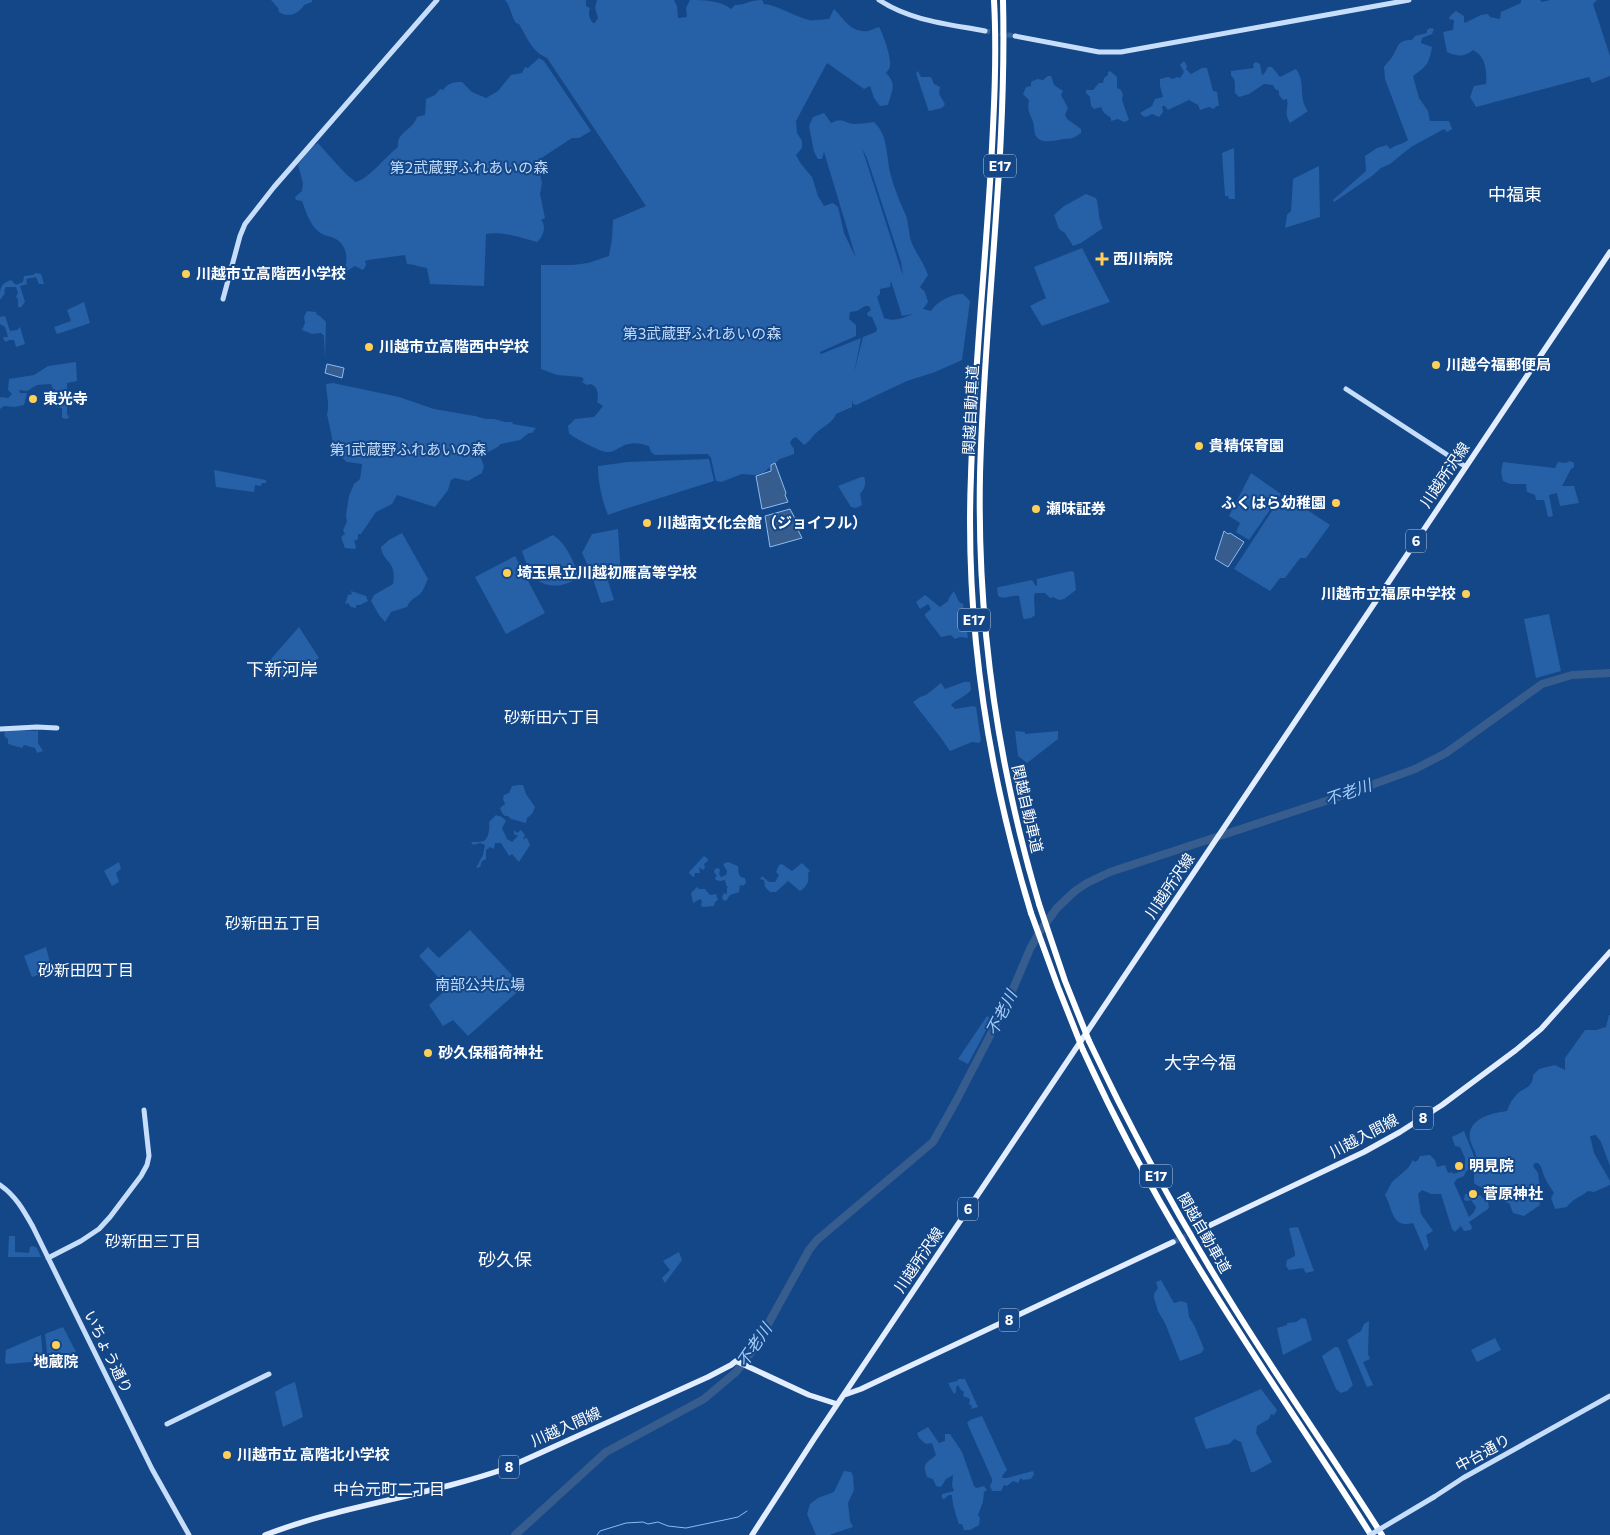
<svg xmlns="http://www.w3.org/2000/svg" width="1610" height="1535" viewBox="0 0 1610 1535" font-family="Commissioner,'Noto Sans JP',sans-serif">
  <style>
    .green { fill: #2660a7; fill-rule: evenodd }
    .water { fill: #375d8e; stroke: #8cbbf2 }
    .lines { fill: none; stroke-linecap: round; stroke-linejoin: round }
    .stream { stroke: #8cbbf2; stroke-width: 1 }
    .river { stroke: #375d8e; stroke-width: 8 }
    .secondary-tunnel { stroke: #37639a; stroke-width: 5; stroke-dasharray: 5 2.5; stroke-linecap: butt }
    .primary-tunnel { stroke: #37639a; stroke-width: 5.5; stroke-dasharray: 5.5 3; stroke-linecap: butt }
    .secondary { stroke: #c7defb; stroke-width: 5 }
    .primary { stroke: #e2edff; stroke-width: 5.5 }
    .highway { stroke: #fff; stroke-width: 6 }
    .secondary-bridge { stroke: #c7defb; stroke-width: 5 }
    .highway-bridge { stroke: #fff; stroke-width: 6 }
    .poi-dot { fill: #ffcf58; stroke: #144788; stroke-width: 2 }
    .labels { text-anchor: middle; stroke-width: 4; stroke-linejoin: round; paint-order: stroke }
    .shield { fill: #144788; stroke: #b8c8db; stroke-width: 1 }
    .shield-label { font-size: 14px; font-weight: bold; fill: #fff }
    .park-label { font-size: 15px; fill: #c0dbfb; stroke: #144788 }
    .poi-label { font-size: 15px; font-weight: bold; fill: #fff; stroke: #144788; text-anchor: start }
    .street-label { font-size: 15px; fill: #fff; stroke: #144788 }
    .neighbourhood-label { font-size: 16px; fill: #fff; stroke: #144788 }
    .water-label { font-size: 16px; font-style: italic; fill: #a5cbf7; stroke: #144788 }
    .quarter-label { font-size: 18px; fill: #fff; stroke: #144788 }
  </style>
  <rect width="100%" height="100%" fill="#144788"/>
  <path class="green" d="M271 0H312V2L304 5C299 14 288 18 279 12L278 8Z
    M505 0H586V6L590 8C588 14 589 18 593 23H595L598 18 595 8 597 0H674L677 6 678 18 687 17 686 8 690 0C703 0 720 0 731 9L735 5C745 5 750 0 762 0L764 4C780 6 793 16 809 20 815 21 823 19 829 19L834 9C844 19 851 33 868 31 872 30 875 28 879 27 883 33 892 60 890 66 890 69 887 71 886 73 898 85 891 92 888 105L880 106 874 98 870 86 864 89 827 63 796 121 797 133 802 141V148L796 155 801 164 812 177 818 196 824 206 833 203 838 207 844 233 856 258 824 152 822 159H818L814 152 809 126 813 117 824 113 831 123C844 117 843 123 854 124 860 124 867 123 874 122 885 132 886 146 888 160 889 175 898 198 904 211 909 220 908 231 911 241 915 252 924 263 928 275L920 287 925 292 928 302 923 309 931 311C936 302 953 293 963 294L970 301 962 360 935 372 907 381 856 405 853 404 852 399V407L836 414C832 424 823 426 815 434 811 438 810 441 804 445L796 437 792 439 790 443 794 449V454L780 459 763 473 755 475 742 474 721 482 716 481 711 458 708 454 655 455 651 452 649 446C641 443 633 442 625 445 619 447 614 453 607 452 598 451 579 440 571 435L569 433 568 426 575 419 594 417 603 406 597 402C599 395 598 387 591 384L587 385 582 382 584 379 581 377 557 375 541 369V265H573L588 263 609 256 612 239 613 220 646 206 547 58C531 51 527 37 519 24L516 23C511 16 511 7 505 0ZM862 148 867 158 901 262 903 276ZM891 281 902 316 913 314C903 318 894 322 884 318L877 297 880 294V289L890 287ZM865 306H869L871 310 867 313 868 316 872 317 877 329 876 332 863 337 854 373 861 338 821 354 822 357 820 352 856 336V325L849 319 850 312 857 311Z
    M1521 0H1540L1542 2 1550 0H1597L1593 4 1610 56V76L1592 83 1589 77 1476 107 1470 97 1474 86 1486 84C1487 72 1486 56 1473 50 1465 57 1457 57 1447 52L1443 32 1453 30 1454 20 1449 19 1450 16 1456 11 1464 16V21L1465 23 1481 15 1488 14 1490 17 1500 19 1501 12 1521 3Z
    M1430 28 1434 29 1432 34 1422 38 1421 43 1432 47C1429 64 1427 66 1413 76L1419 98 1428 111 1430 121H1449L1452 129 1447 132 1444 129 1411 147 1390 164 1381 168 1372 176 1334 202 1333 200 1366 171 1365 156 1377 148 1387 145 1390 149C1396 144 1402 145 1408 140L1385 79 1384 67C1386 64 1390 60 1392 57 1399 47 1396 40 1412 40L1415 36 1427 33V30Z
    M539 58 544 61 591 131 579 138H572L537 161 542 183 540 194 545 218 541 220C547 226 543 237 537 242 521 238 504 231 486 234L484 286 430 284 427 268C419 267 414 264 407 264L405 255 368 260 365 261 366 265 363 270 355 266 347 271 345 268C349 256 345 243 334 238 329 236 324 236 319 232 310 225 306 212 302 201L296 200 295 197 302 191 303 183 298 165 310 148 318 143C327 154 337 164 347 175 349 177 353 179 355 182 367 181 387 155 398 147 396 132 413 130 417 117L425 115 426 99 435 95 440 89 443 90C448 83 453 82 462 82L472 92 486 98 498 91 511 75 522 73 525 67 528 68Z
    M1184 61 1187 66 1186 69 1191 74 1202 68H1207L1213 91 1217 92 1219 106H1216L1214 109 1209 107 1200 110 1198 105 1189 100 1168 110 1165 106H1162L1163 112 1159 117 1152 114 1146 117 1143 116 1140 113 1152 106 1155 99 1163 97 1160 86V79L1168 77 1173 79 1177 77 1180 78 1184 72 1180 65Z
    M1256 62 1260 64 1262 75 1264 74 1268 67H1272L1280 77 1296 69C1306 82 1298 99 1308 111L1290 123C1283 112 1289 110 1287 99L1283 100 1279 95V91L1275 89 1273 85 1264 84 1249 94 1239 97 1235 93C1234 86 1237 80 1231 76V71L1254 68 1253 64Z
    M918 71 921 77H931L934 84 940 87 939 94 945 104 942 108 929 111 928 109 916 73Z
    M1110 71 1117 77V88L1121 90 1123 95 1122 100 1129 120 1124 122 1118 119 1111 121V118L1104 113 1101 107 1094 109 1091 106 1090 97 1086 93V90H1093L1099 83H1103L1104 78 1108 75V72Z
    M1048 76H1051L1054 85 1063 91 1061 95 1068 108 1065 115 1067 119 1081 129V133C1069 142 1069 137 1059 140 1052 141 1038 144 1035 134 1034 130 1034 126 1033 122 1029 112 1027 110 1029 100L1023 94 1026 87 1031 86V82L1037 79 1043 80Z
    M1234 148 1235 199H1229L1228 196H1225L1222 153Z
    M1319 166 1320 217 1285 228 1287 215 1291 211 1293 179Z
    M1086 194 1096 198C1100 209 1097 218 1103 228L1081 243 1073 246 1065 233 1059 229 1054 215 1064 206Z
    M1082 248 1110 302 1042 326 1030 306 1046 298 1034 267Z
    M36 273 41 274 44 284H39L36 277 26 279 27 284 20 286 25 302 21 307H18V299L16 297 18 293 16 287H6L4 291 5 293 0 300C0 288 0 284 11 280L16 285 23 282 24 276 33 275Z
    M84 302 90 323 57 334 54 327 71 321 67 310Z
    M307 311 316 312 317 315 320 316 326 322 325 360 324 336 321 333 312 334 302 330 305 323 304 317Z
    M5 316 10 331 17 330 20 327 25 344 16 347 14 340H9L6 342 4 340 3 337H8L5 327 0 324V317Z
    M76 362 77 381 67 383V414L69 417 67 419 62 418V408L56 407 55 389H53L51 384 37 385 27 391 19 390 20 393H27L24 405 15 407 4 406 0 409V398L1 397 8 398 12 394 8 390 9 379 34 375 48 366Z
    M333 383 399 397 434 409 475 416 486 419H494L505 422H512L513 424 536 428 532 433H529L520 440 501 444 496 448 480 456 484 466 482 473 468 481 455 478 451 480 448 490 435 507 397 495 392 504 376 512 363 531 361 534H358V539L354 541 356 547 355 549 345 548 341 537 345 534 343 530 347 522 346 515 349 496 354 484 360 479 362 466V464L347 462 335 452 327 414C330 405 326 393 326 384Z
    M709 459 714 481 625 509 608 515C602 500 598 483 598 466L628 462Z
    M1570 461 1574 463V467L1571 469 1562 486H1574L1579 503 1560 506 1557 493 1549 495 1553 516 1548 517 1544 500H1536L1535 495 1527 492 1526 484H1510L1503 481 1501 472 1503 462 1555 468 1558 462 1566 463Z
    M214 470 266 480V483H262L261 486 255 485 254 492 216 487Z
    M1251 473 1281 494 1249 540 1236 532 1240 523 1229 516Z
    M861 477H864C867 483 864 490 860 494L862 505 856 508 851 507 838 486Z
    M1283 494 1330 525 1306 558H1300L1285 578H1280L1270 591 1234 569Z
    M618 529 621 576 608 581 614 600 602 603H601L590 570 582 553 592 534Z
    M402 533 428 579C425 584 424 591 419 595 413 599 410 600 407 607L391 612 385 622 379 615 371 601 374 595 393 584C397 559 383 564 381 547L389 540Z
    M553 535C567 544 573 561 579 576 568 587 546 590 534 577 528 570 525 560 522 551Z
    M515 556 545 613 506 634 475 577Z
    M1071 571 1074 572 1076 590 1064 599 1059 600 1053 597 1050 598 1045 593H1035L1034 597 1035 615 1031 618 1024 619 1023 617 1019 596C1011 595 1005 600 998 596L997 588 999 587 1032 580 1035 585 1037 586V579Z
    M351 591 366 596 368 601 360 605H356V608L351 607 348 603 345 604 348 595 352 594Z
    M954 591 959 602 963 604 968 638 960 637 955 639 951 635 941 637 925 616V614L931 609 928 604 920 609 916 602 925 595 940 607 948 601 949 598Z
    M1549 614 1561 671 1536 678 1524 619Z
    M299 627 319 658 282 680 270 660Z
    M964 682H970L971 690C965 697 957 699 951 705L955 709 973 706 976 707 981 741 979 743 972 742 950 751 941 738 913 702 920 697 926 695 941 683 945 689Z
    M12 730 36 731 38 730V743L43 751 37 753 35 748 24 745 22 748 8 744V739L5 737 4 733 6 731Z
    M1015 731 1025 732V734L1058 731V739L1027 763 1018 756Z
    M519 785H523L526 794 535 807 532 814 527 818 526 823 511 819 508 816H505L502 813 500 808 505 804 503 799 504 795 509 793 512 786Z
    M496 815 502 817 506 821 502 828 507 839 512 842 518 836 514 834V830L517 833 521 830 525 835 523 839 527 838 530 845 519 862 512 854 509 856 501 843H495L494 849 490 847 486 850V859L482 861 480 867 476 868 483 855 485 845 480 843 473 845 471 842C474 842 482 842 484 841 489 838 490 827 489 822Z
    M704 856 708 859V861L704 864 705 868 703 870 699 867 700 873H695L694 877 692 876 689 873 690 871Z
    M119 862 121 869 116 873 119 882 112 886 104 871Z
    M728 862 738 866C739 872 737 877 745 878L746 883 743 886 740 885 739 892 730 895 726 901 723 900 722 897 724 893 727 894V888L728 887 726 885 725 880 720 881 716 880 715 878 717 876 714 872 715 869 718 868 720 870 719 874 721 877 726 875 727 871 723 864Z
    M802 863 810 871 808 873C809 881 808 886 800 891L788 881 776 892H770L765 887 764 880 760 879 762 876 769 882H775L779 875 776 872 779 865 782 864 792 871Z
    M697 887 699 889H705L710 895 716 894 718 900 715 902 714 906 703 907 701 905 702 901 700 899 693 903 691 893Z
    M470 930 523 987 468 1036 453 1020 443 1026 429 1005 448 988 419 956 428 947 439 958Z
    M46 947 52 970 32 977 24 956Z
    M1609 1015H1610V1166L1601 1142 1596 1135 1590 1136 1594 1153 1610 1181V1185L1594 1192 1588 1191C1581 1197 1572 1199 1567 1207L1555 1209 1551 1198 1554 1193C1551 1188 1547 1183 1545 1178 1542 1172 1543 1168 1538 1163H1535L1533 1166 1538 1173 1540 1188 1544 1191 1539 1200 1540 1205 1524 1216 1513 1213 1509 1203H1506L1504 1195 1498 1190 1490 1192C1485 1187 1479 1188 1474 1183V1167L1466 1171 1464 1176 1457 1179 1454 1183 1469 1217 1474 1212 1476 1207 1471 1200 1467 1201 1464 1200 1465 1194H1469L1471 1197 1480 1195 1484 1199 1487 1197 1489 1207 1488 1209 1469 1222 1472 1227 1471 1230 1464 1231 1461 1226 1455 1232 1452 1229 1441 1194H1431L1422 1190 1418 1194 1421 1214 1433 1231 1426 1235 1429 1246 1425 1251 1413 1223C1399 1227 1394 1220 1390 1207 1389 1203 1387 1199 1385 1195L1392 1182 1408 1168 1413 1160 1415 1162 1418 1160 1420 1156 1430 1155 1435 1160 1437 1167 1445 1165 1448 1173 1452 1172 1453 1174 1465 1170V1158L1460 1147 1455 1146 1452 1137 1464 1131 1476 1161C1478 1154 1471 1146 1470 1139 1467 1119 1491 1113 1507 1111 1509 1104 1513 1098 1518 1093 1526 1087 1533 1087 1533 1075L1539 1069 1555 1065 1565 1070V1058L1585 1030H1596L1606 1027Z
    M987 1016 992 1019 968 1064 958 1059Z
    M1298 1227 1314 1271 1306 1273 1303 1268 1289 1270 1286 1266 1287 1260 1295 1256V1253L1289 1228Z
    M9 1236H15V1252L29 1253 30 1247 33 1246 37 1248 41 1257H8Z
    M679 1252 682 1260 665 1283 662 1278 670 1270 663 1261Z
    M1161 1280 1174 1303 1181 1301 1187 1303 1189 1317 1195 1327 1204 1349 1201 1353 1180 1361 1165 1323 1158 1311 1154 1298V1294L1158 1288 1156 1282Z
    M1302 1318 1306 1319 1312 1340 1283 1355 1277 1328 1287 1325V1323L1296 1322Z
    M1369 1321 1368 1354 1370 1359 1363 1362 1373 1385 1367 1387 1347 1340 1361 1331 1364 1324Z
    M63 1327 76 1352 61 1360 48 1361 45 1334Z
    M41 1335 43 1361 7 1364 5 1362 6 1350Z
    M1495 1338 1501 1350 1477 1362 1471 1350Z
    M1335 1347H1338L1340 1351 1353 1385 1347 1391 1341 1393 1336 1389 1322 1356Z
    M959 1379H965L978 1407 971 1409 972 1406 969 1404 970 1399 963 1396 964 1392 961 1390 958 1385 956 1387V1392L954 1394 948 1383 957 1381Z
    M295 1382 303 1417 283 1427 275 1392 285 1386Z
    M1261 1389 1277 1410 1274 1415 1271 1414 1269 1419 1257 1426 1256 1433 1272 1462 1254 1472H1251L1241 1442 1234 1439 1229 1444 1206 1449 1194 1418Z
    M982 1416 1005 1466 1007 1470 1002 1476 1003 1478H1007L1033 1471 1034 1474 1031 1479 1023 1480 1021 1478 1018 1483 1013 1481 1007 1486 1004 1485 1001 1491H992L990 1486 992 1482V1479L967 1423 970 1420Z
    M928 1427 939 1443 945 1441V1434H950L962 1452 974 1486 976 1488 984 1486 987 1490 984 1492 983 1502 978 1515 980 1518 979 1525 970 1530H964L962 1524H959C956 1516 952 1502 952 1495H949L944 1499 942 1498V1494L954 1491 952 1486 953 1475 946 1479 941 1487 936 1486 933 1479 927 1477C922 1462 926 1464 936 1455L932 1443 926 1444 919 1438 917 1433Z
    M844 1471 851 1472 853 1476 854 1490 848 1503 850 1521 853 1527 829 1535H816L807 1514 810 1504 818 1498 834 1492Z"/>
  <path class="water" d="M327 364 344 368 342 378 325 373Z
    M775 463 786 493 785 495 788 502 762 509 756 476 771 471V465Z
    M790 509 800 528 798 530 802 538 770 547 765 516Z
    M1224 531 1228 534 1230 533 1244 542 1228 567 1215 559Z"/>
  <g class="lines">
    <path class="stream" d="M597 1535 600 1531 626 1523 643 1522 648 1524 658 1522 668 1526 686 1528 724 1520 738 1517 747 1511"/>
    <path class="river" d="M515 1535 606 1452 704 1399 736 1372 756 1346 809 1250 817 1240 933 1142 955 1103 1007 1003 1030 949 1040 931 1057 908 1075 891 1087 883 1110 872 1344 795 1415 769 1446 753 1542 684 1572 675 1610 673"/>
    <path class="secondary-tunnel" d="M985 31 1015 36"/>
    <path class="primary-tunnel" d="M1173 1242 1198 1231"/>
    <path class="secondary" d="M879 0C911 21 948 24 985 31
      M1015 36 1099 52H1121L1409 0
      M223 299 240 236 245 224 274 187 437 0
      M1346 389 1466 467
      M0 729 37 727 57 728
      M0 1185C16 1196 24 1211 33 1227L152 1469 189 1535
      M48 1258 81 1241 99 1229 110 1217 141 1176 147 1165 149 1156 144 1110
      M167 1424 269 1374
      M1434 1497 1463 1478 1610 1396"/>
    <path class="primary" d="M1198 1231 1364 1152 1400 1132 1442 1105 1516 1050 1541 1029 1610 952
      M844 1395 861 1389 1173 1242
      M265 1535C343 1505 428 1496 507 1468L708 1377 731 1365 736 1361 809 1395 837 1404
      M752 1535 814 1439 1610 252"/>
    <path class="highway" d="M994 0C997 55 994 111 991 166 985 269 974 372 971 475 965 623 988 772 1031 913
      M1003 0C1007 159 984 317 980 475 977 622 997 763 1039 904
      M1089 1041C1132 1132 1179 1219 1232 1304 1280 1382 1333 1457 1382 1535
      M1083 1050C1114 1118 1149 1185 1187 1248 1245 1346 1311 1439 1371 1535"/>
    <path class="secondary-bridge" d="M1370 1535 1434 1497"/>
    <path class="highway-bridge" d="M1039 904 1065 981 1089 1041
      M1031 913 1058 987 1083 1050"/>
  </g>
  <g class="poi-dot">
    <path d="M1099.5 251.5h5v5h5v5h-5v5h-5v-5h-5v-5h5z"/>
    <circle cx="186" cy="274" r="5"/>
    <circle cx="369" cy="347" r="5"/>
    <circle cx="1436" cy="365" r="5"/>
    <circle cx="33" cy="399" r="5"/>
    <circle cx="1199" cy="446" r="5"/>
    <circle cx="1336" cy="503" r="5"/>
    <circle cx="1036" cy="509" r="5"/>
    <circle cx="647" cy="523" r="5"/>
    <circle cx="507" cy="573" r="5"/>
    <circle cx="1466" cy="594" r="5"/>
    <circle cx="428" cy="1053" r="5"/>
    <circle cx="1459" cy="1166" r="5"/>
    <circle cx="1473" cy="1194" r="5"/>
    <circle cx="56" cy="1345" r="5"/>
    <circle cx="227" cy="1455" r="5"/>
  </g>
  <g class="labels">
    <g class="shield">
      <rect x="984" y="154.5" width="32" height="23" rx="4"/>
      <rect x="1406" y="529.5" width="20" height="23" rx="4"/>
      <rect x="958" y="608.5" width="32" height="23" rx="4"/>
      <rect x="1413" y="1106.5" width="20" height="23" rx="4"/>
      <rect x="1140" y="1164.5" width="32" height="23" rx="4"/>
      <rect x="958" y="1197.5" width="20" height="23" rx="4"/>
      <rect x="999" y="1308.5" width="20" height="23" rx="4"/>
      <rect x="499" y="1455.5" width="20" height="23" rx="4"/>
    </g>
    <g class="shield-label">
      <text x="1000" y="171">E17</text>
      <text x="1416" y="546">6</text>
      <text x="974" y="625">E17</text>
      <text x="1423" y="1123">8</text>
      <text x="1156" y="1181">E17</text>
      <text x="968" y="1214">6</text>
      <text x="1009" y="1325">8</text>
      <text x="509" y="1472">8</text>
    </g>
    <g class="park-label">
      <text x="469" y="173">第2武蔵野ふれあいの森</text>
      <text x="702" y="339">第3武蔵野ふれあいの森</text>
      <text x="408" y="455">第1武蔵野ふれあいの森</text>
      <text x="480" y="990">南部公共広場</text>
    </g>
    <g class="poi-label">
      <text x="1113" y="264">西川病院</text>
      <text x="196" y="279">川越市立高階西小学校</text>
      <text x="379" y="352">川越市立高階西中学校</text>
      <text x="1446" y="370">川越今福郵便局</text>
      <text x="43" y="404">東光寺</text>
      <text x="1209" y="451">貴精保育園</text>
      <text x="1326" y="508" text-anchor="end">ふくはら幼稚園</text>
      <text x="1046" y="514">瀬味証券</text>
      <text x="657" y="528">川越南文化会館（ジョイフル）</text>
      <text x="517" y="578">埼玉県立川越初雁高等学校</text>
      <text x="1456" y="599" text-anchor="end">川越市立福原中学校</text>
      <text x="438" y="1058">砂久保稲荷神社</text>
      <text x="1469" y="1171">明見院</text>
      <text x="1483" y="1199">菅原神社</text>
      <text x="56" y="1367" text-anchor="middle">地蔵院</text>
      <text x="237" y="1460">川越市立 高階北小学校</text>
    </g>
    <g class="street-label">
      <text transform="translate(971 410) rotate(-87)" y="5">関越自動車道</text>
      <text transform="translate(1445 475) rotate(-56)" y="5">川越所沢線</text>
      <text transform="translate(1027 809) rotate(77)" y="5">関越自動車道</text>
      <text transform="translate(1170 886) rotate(-56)" y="5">川越所沢線</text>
      <text transform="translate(1364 1136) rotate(-28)" y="5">川越入間線</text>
      <text transform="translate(1204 1233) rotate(60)" y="5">関越自動車道</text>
      <text transform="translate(919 1260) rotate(-56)" y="5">川越所沢線</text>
      <text transform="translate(108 1352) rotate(64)" y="5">いちょう通り</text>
      <text transform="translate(566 1427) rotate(-24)" y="5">川越入間線</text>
      <text transform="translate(1483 1453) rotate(-29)" y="5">中台通り</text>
    </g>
    <g class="neighbourhood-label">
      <text x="552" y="723">砂新田六丁目</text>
      <text x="273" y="929">砂新田五丁目</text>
      <text x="86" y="976">砂新田四丁目</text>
      <text x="153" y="1247">砂新田三丁目</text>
      <text x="389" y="1495">中台元町二丁目</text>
    </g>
    <g class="water-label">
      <text transform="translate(1348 792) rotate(-19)" y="6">不老川</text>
      <text transform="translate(1001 1013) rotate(-63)" y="6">不老川</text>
      <text transform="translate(754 1345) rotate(-56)" y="6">不老川</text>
    </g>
    <g class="quarter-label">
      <text x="1515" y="201">中福東</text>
      <text x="282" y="676">下新河岸</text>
      <text x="1200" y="1069">大字今福</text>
      <text x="505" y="1266">砂久保</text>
    </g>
  </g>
</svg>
